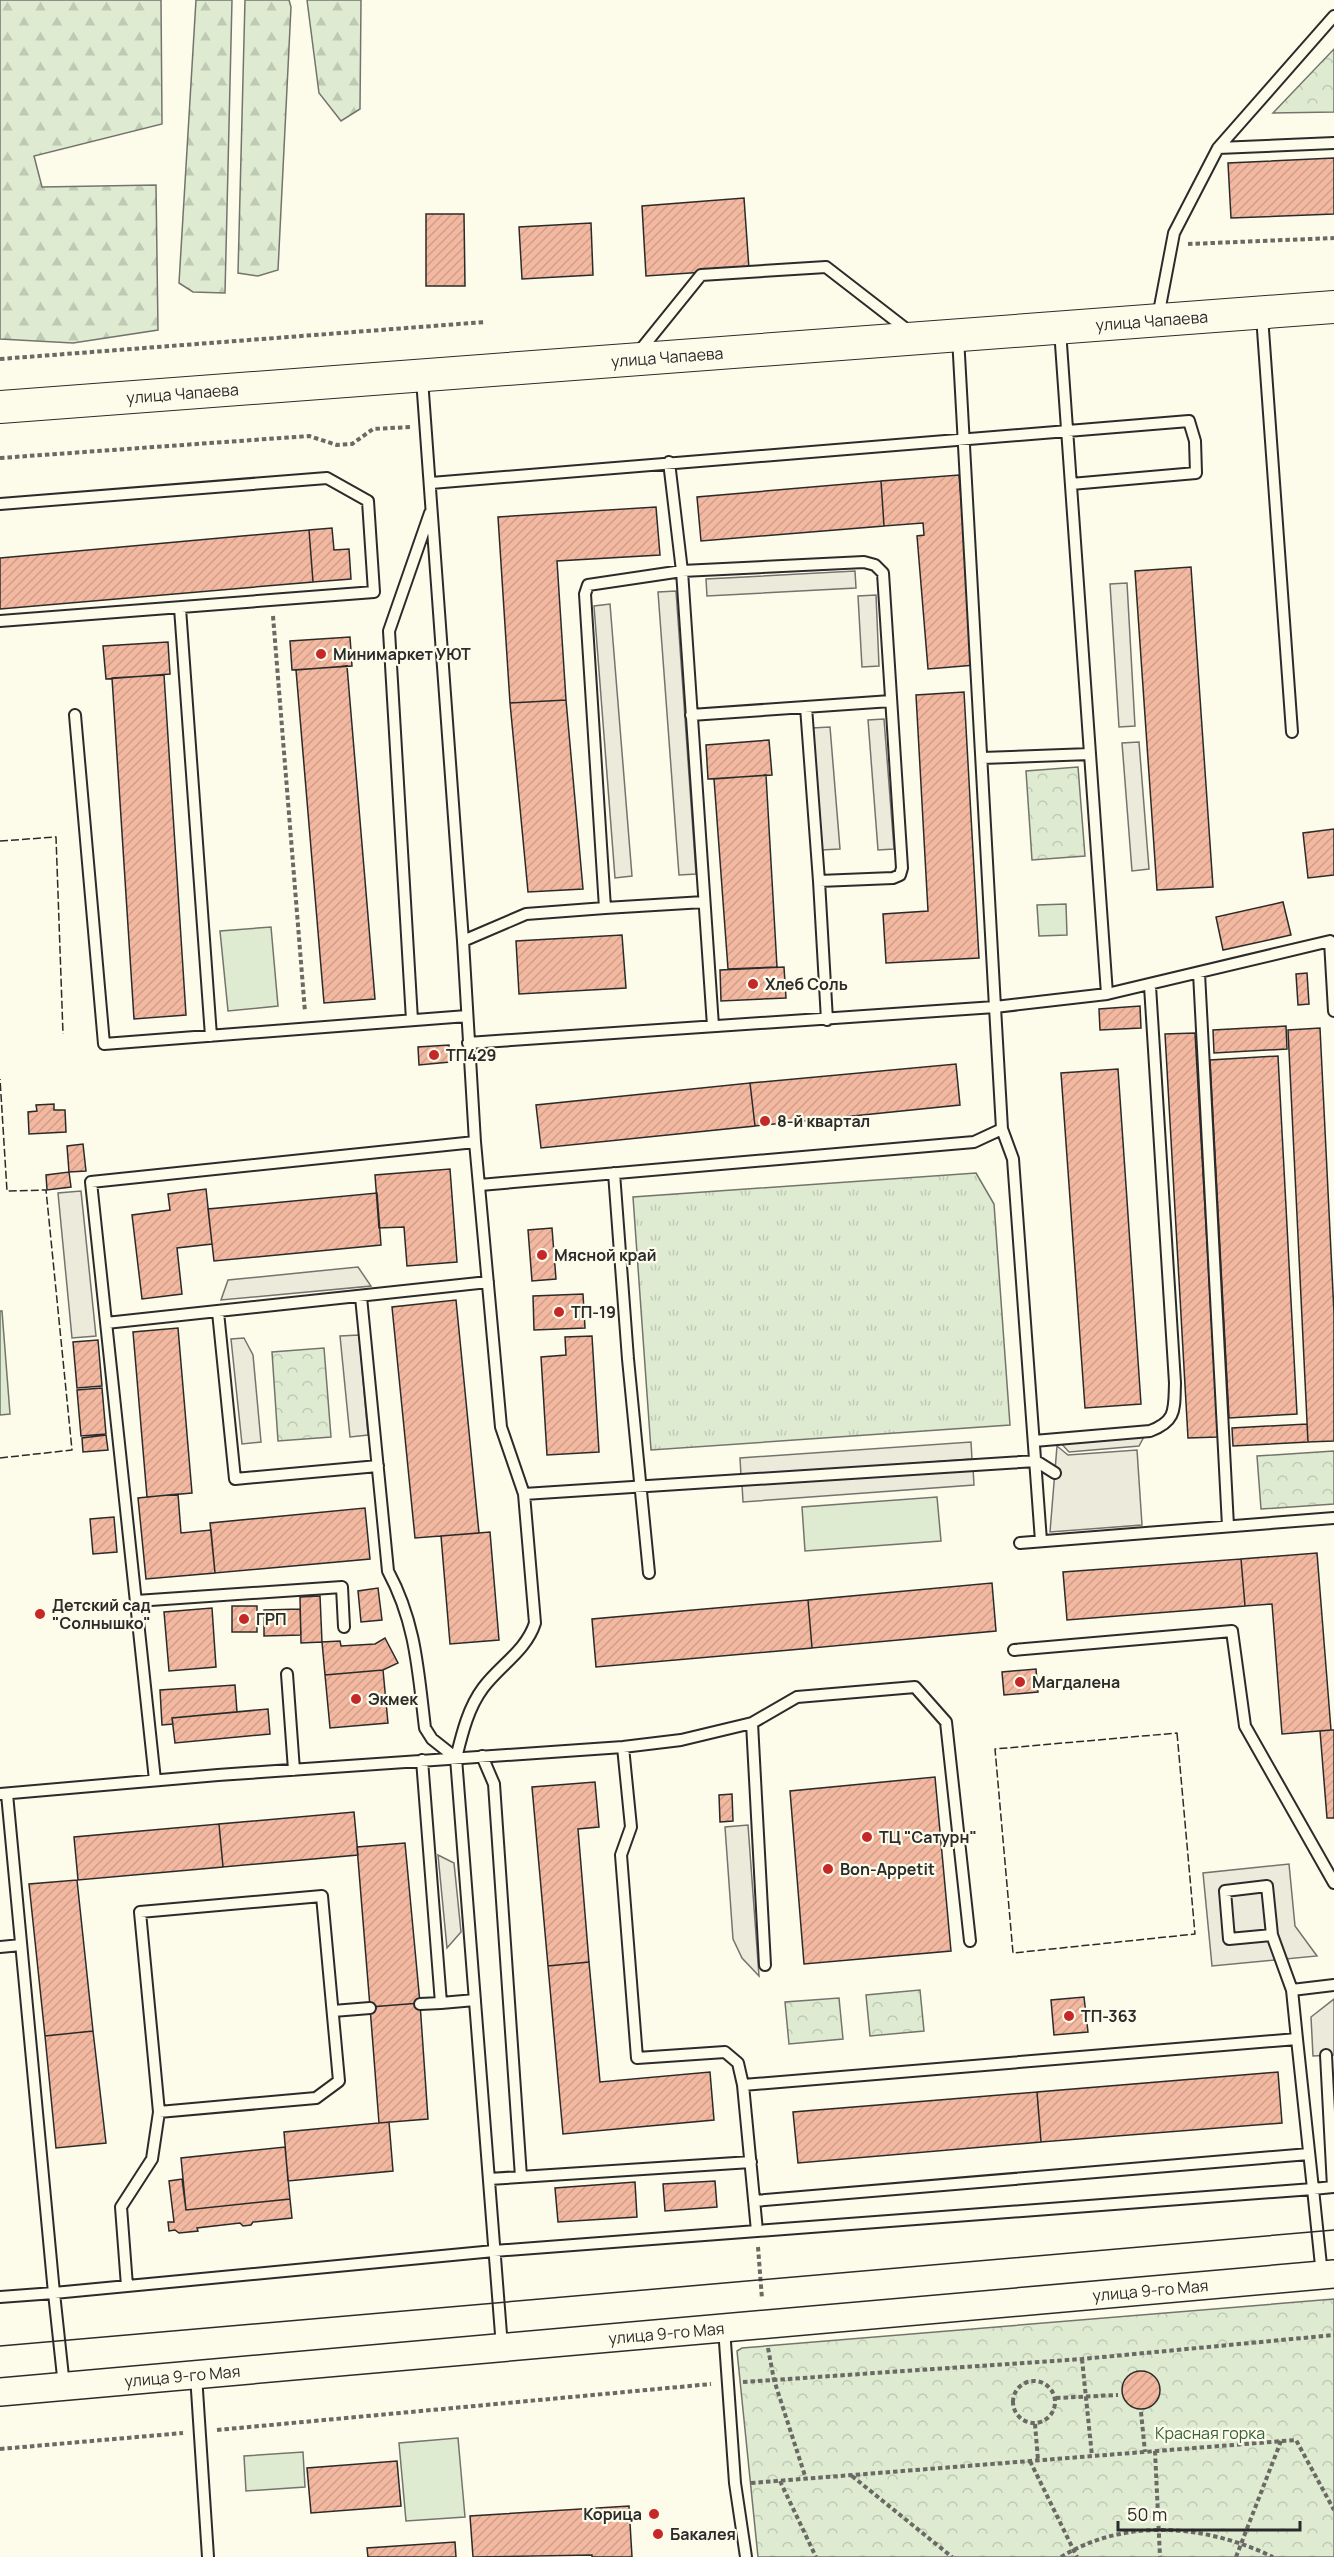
<svg xmlns="http://www.w3.org/2000/svg" width="1334" height="2557" viewBox="0 0 1334 2557" font-family="Manrope,sans-serif">
  <style>
    .grass { fill: url(#grass-tufts); stroke: #74746e; stroke-width: 1.5 }
    .forest { fill: url(#forest-firs); stroke: #74746e; stroke-width: 1.5 }
    .park { fill: url(#park-crowns); stroke: #74746e; stroke-width: 1.5 }
    .garden { fill: #deebd1; stroke: #74746e; stroke-width: 1.5 }
    .parking { fill: #eceadb; stroke: #74746e; stroke-width: 1.5 }
    .building { fill: url(#building-hatch); stroke: #2b2b2b; stroke-width: 1.5 }
    .lines { fill: none; stroke-linecap: round; stroke-linejoin: round }
    .service-casing { stroke: #2b2b2b; stroke-width: 14 }
    .tertiary-casing { stroke: #2b2b2b; stroke-width: 30 }
    .secondary-casing { stroke: #2b2b2b; stroke-width: 34 }
    .path { stroke: #6a6964; stroke-width: 4; stroke-dasharray: 4.5 3; stroke-linecap: butt }
    .service { stroke: #fdfbea; stroke-width: 10 }
    .tertiary { stroke: #fdfbea; stroke-width: 27 }
    .secondary { stroke: #fdfbea; stroke-width: 32 }
    .tram { stroke: #2b2b2b; stroke-width: 1.5 }
    .fence { stroke: #2b2b2b; stroke-width: 1.5; stroke-dasharray: 8 3; stroke-linecap: butt }
    .poi-dot { fill: #c62828; stroke: #fdfbea; stroke-width: 2 }
    .labels { text-anchor: middle; stroke-width: 4.5; stroke-linejoin: round; paint-order: stroke }
    .street-label { font-size: 16px; fill: #2b2b2b; stroke: #fdfbea }
    .poi-label { font-size: 16px; font-weight: bold; fill: #2b2b2b; stroke: #fdfbea; text-anchor: start }
    .park-label { font-size: 16px; fill: #34623c; stroke: #fdfbea }
  </style>
  <defs>
    <pattern id="grass-tufts" width="24" height="20" patternUnits="userSpaceOnUse" patternTransform="scale(1.5)"><rect width="24" height="20" fill="#deebd1"/><path d="M3 7l-1-3M5 7V3M7 7l1-3M15 17l-1-3M17 17v-4M19 17l1-3" fill="none" stroke="#bfcab4"/></pattern>
    <pattern id="forest-firs" width="22" height="20" patternUnits="userSpaceOnUse" patternTransform="scale(1.5)"><rect width="22" height="20" fill="#deebd1"/><path d="M5 1l3.5 6h-7zM16 11l3.5 6h-7z" fill="#bfcab4"/></pattern>
    <pattern id="park-crowns" width="20" height="18" patternUnits="userSpaceOnUse" patternTransform="scale(1.5)"><rect width="20" height="18" fill="#deebd1"/><path d="M2 6a3 3 0 1 1 6 0M12 15a3 3 0 1 1 6 0" fill="none" stroke="#bfcab4"/></pattern>
    <pattern id="building-hatch" width="6" height="6" patternUnits="userSpaceOnUse" patternTransform="scale(1.5)"><rect width="6" height="6" fill="#f2b8a0"/><path d="M-1 1l2-2M0 6l6-6M5 7l2-2" fill="none" stroke="#d09e8a"/></pattern>
  </defs>
  <rect width="100%" height="100%" fill="#fdfbea"/>
  <path class="grass" d="M976 1173 994 1204 1010 1425 651 1450 633 1197Z"/>
  <path class="forest" d="M0 0H161L162 124 34 156 42 187 156 185 158 330 73 343 0 339Z
    M196 0H232L225 293 193 292 179 283Z
    M245 0H289L291 7 278 270 258 276 238 273Z
    M307 0H361L360 109 341 121 319 93Z"/>
  <path class="park" d="M1334 49V112L1273 113Z
    M1078 767 1085 856 1032 860 1026 771Z
    M324 1348 331 1437 278 1441 272 1352Z
    M1334 1451V1504L1261 1509 1257 1456Z
    M920 1990 924 2031 870 2036 866 1995Z
    M839 1998 843 2039 789 2044 785 2002Z
    M1334 2299V2557H758L737 2351 742 2348Z"/>
  <path class="garden" d="M1066 904 1067 935 1039 936 1037 905Z
    M271 927 278 1006 228 1011 220 931Z
    M0 1311H2L10 1414 0 1415Z
    M937 1497 941 1541 805 1551 802 1507Z
    M458 2438 465 2517 406 2521 399 2443Z
    M303 2452 305 2487 246 2491 244 2456Z"/>
  <path class="parking" d="M855 571 856 588 707 596 706 579Z
    M1127 583 1135 726 1119 727 1110 584Z
    M676 591 696 874 679 875 658 592Z
    M876 595 879 666 862 667 858 596Z
    M610 604 632 876 615 878 594 606Z
    M884 719 894 849 878 850 868 720Z
    M830 727 840 849 821 850 812 728Z
    M1139 742 1149 869 1132 871 1122 743Z
    M81 1191 96 1336 72 1338 58 1193Z
    M358 1267 371 1286 221 1300 228 1280Z
    M359 1335 368 1435 350 1437 340 1336Z
    M244 1338 253 1355 261 1442 242 1444 231 1339Z
    M1146 1433 1139 1446 1069 1452 1058 1440Z
    M971 1442 972 1459 741 1476 740 1458Z
    M1057 1446 1068 1455 1137 1450 1142 1525 1050 1532Z
    M973 1468 974 1485 743 1502 742 1484Z
    M748 1825 759 1976 742 1958 733 1939 725 1827Z
    M438 1855 454 1863 461 1932 447 1948Z
    M1289 1864 1295 1926 1317 1956 1212 1966 1203 1873Z
    M1334 1999V2055L1313 2056 1311 2017Z"/>
  <path class="building" d="M1334 158V214L1231 218 1228 163Z
    M744 198 749 269 646 276 642 206Z
    M426 214H464L465 286H426Z
    M591 223 593 275 522 279 519 227Z
    M959 475 975 665 928 669 917 536 924 535 923 523 884 526 881 481Z
    M881 481 884 526 701 541 697 497Z
    M656 507 660 555 557 561 566 700 510 703 498 517Z
    M332 528 334 550 349 549 351 579 313 582 309 530Z
    M309 530 313 582 0 609V558Z
    M1191 567 1213 887 1157 890 1135 571Z
    M350 637 352 666 292 670 290 641Z
    M168 642 170 674 106 679 103 646Z
    M347 666 375 999 324 1003 296 670Z
    M164 675 186 1015 134 1019 112 678Z
    M964 692 979 958 886 963 883 914 928 911 916 695Z
    M566 700 583 889 528 892 510 703Z
    M769 740 772 775 708 779 706 745Z
    M766 775 777 967 728 969 714 779Z
    M1334 829V875L1308 878 1303 833Z
    M1283 902 1291 935 1223 950 1216 917Z
    M622 935 626 988 519 994 516 941Z
    M784 967 786 998 721 1001 720 970Z
    M1307 973 1309 1004 1298 1005 1296 974Z
    M1140 1006 1141 1028 1100 1030 1099 1009Z
    M1286 1026 1287 1049 1214 1053 1213 1030Z
    M1320 1028 1334 1313V1441L1308 1442 1288 1030Z
    M1195 1033 1218 1437 1188 1438 1165 1034Z
    M449 1045 450 1062 419 1065 418 1047Z
    M1278 1056 1297 1414 1229 1418 1210 1060Z
    M956 1064 960 1105 755 1126 750 1083Z
    M1118 1069 1141 1404 1085 1408 1061 1073Z
    M750 1083 755 1126 541 1148 536 1105Z
    M54 1104V1110H65L66 1132 29 1134 28 1112 37 1111 36 1105Z
    M83 1144 86 1171 69 1172 67 1146Z
    M450 1169 457 1262 407 1266 404 1227 379 1228 375 1175Z
    M69 1172 71 1187 47 1190 46 1175Z
    M206 1189 212 1244 177 1248 182 1294 142 1299 132 1215 170 1210 168 1194Z
    M377 1193 381 1245 214 1261 208 1209Z
    M552 1228 556 1279 532 1281 528 1230Z
    M583 1294 585 1328 534 1330 533 1296Z
    M456 1300 479 1533 415 1538 392 1307Z
    M178 1328 192 1493 147 1497 133 1332Z
    M592 1336 599 1452 547 1455 541 1357 566 1355 565 1337Z
    M98 1340 102 1386 77 1388 73 1342Z
    M102 1388 106 1434 81 1436 77 1390Z
    M1307 1424 1308 1442 1233 1446 1232 1428Z
    M106 1435 108 1450 83 1452 82 1438Z
    M178 1494 181 1533 211 1530 215 1573 146 1579 138 1498Z
    M365 1508 370 1559 215 1573 210 1523Z
    M114 1517 117 1552 93 1554 90 1519Z
    M490 1532 499 1640 450 1644 441 1536Z
    M1317 1553 1331 1730 1282 1734 1272 1604 1245 1606 1241 1559Z
    M1241 1559 1245 1606 1067 1620 1063 1572Z
    M992 1583 996 1631 812 1648 808 1600Z
    M378 1588 382 1620 361 1622 358 1591Z
    M320 1596 322 1642 301 1643 300 1597Z
    M808 1600 812 1648 596 1667 592 1619Z
    M232 1606H257V1632H232Z
    M212 1608 216 1667 169 1671 164 1612Z
    M300 1609 301 1635 264 1636V1610Z
    M385 1638 398 1663 383 1670 325 1675 322 1642 340 1641 341 1646 375 1644Z
    M1036 1669 1038 1692 1004 1695 1002 1672Z
    M383 1670 388 1723 330 1728 325 1675Z
    M235 1685 237 1712 172 1718 173 1724 162 1725 160 1690Z
    M268 1709 270 1734 175 1743 172 1718Z
    M1331 1730H1334V1818H1327L1320 1731Z
    M935 1777 951 1951 804 1964 790 1791Z
    M595 1782 599 1827 578 1829 589 1962 548 1966 532 1787Z
    M732 1794 733 1821 720 1822 719 1795Z
    M354 1812 358 1855 223 1867 219 1824Z
    M219 1824 223 1867 78 1880 74 1837Z
    M405 1843 420 2003 370 2007 357 1847Z
    M77 1880 93 2031 45 2036 29 1884Z
    M589 1962 600 2082 710 2072 714 2120 563 2134 548 1966Z
    M1084 1997 1088 2032 1054 2035 1051 2000Z
    M420 2003 428 2119 379 2123 370 2007Z
    M93 2031 106 2143 56 2148 45 2036Z
    M1278 2072 1282 2123 1041 2142 1037 2092Z
    M1037 2092 1041 2142 798 2163 793 2112Z
    M389 2122 393 2171 288 2181 284 2132Z
    M285 2147 290 2199 186 2210 181 2158Z
    M182 2179 186 2210 290 2199 292 2218 253 2222 251 2225 243 2226 240 2223 197 2228 198 2231 179 2233 175 2230 169 2231 168 2222H174L169 2181Z
    M715 2181 717 2207 665 2211 663 2184Z
    M635 2182 637 2217 558 2222 555 2188Z
    M1122 2390a19 19 0 1 1 38 0a19 19 0 1 1-38 0Z
    M397 2461 401 2506 311 2513 307 2468Z
    M629 2506 632 2557H592V2555L473 2557 470 2516Z
    M455 2542 456 2557H368L367 2548Z"/>
  <g class="lines">
    <defs>
      <path id="service" d="M1218 148 1334 143
        M1262 316 1292 732
        M1158 317 1174 233 1218 148 1334 16
        M1060 330 1107 994
        M638 353 701 275 826 267 910 332
        M422 379 463 941
        M669 462 682 571 713 1026
        M431 483 1189 421 1195 441 1196 473 1071 484
        M0 504 327 478 368 501 374 592 0 621
        M180 608 211 1036
        M806 707 819 881
        M75 715 104 1044 467 1016
        M691 715 891 701
        M982 758 1090 754
        M605 908 704 902
        M1199 973 1228 1526
        M412 1020 389 631 430 513
        M468 1043 995 1007 958 337
        M1002 1129 1013 1159 1041 1541
        M614 1173 628 1359 649 1573
        M480 1185 974 1142 1002 1129 995 1007 1107 994 1330 941 1334 1011
        M361 1297 388 1571C416 1623 418 1671 425 1728L432 1739 456 1758
        M218 1312 235 1479 378 1466
        M106 1323 488 1282
        M1034 1441 1150 1431C1177 1421 1174 1409 1175 1383L1150 986
        M524 1494 1036 1461 1055 1473
        M1020 1543 1334 1518
        M136 1601 342 1587 344 1627
        M1014 1650 1232 1631 1245 1726 1334 1883
        M287 1674 294 1770
        M752 1723 765 1965
        M623 1747 631 1827 621 1855 637 2058 725 2052 738 2063 743 2085
        M482 1756 494 1784 521 2177
        M422 1760 441 2003 475 2000
        M155 1780 91 1182 475 1142
        M0 1794 218 1775 623 1747 681 1740 752 1723 797 1697 915 1687 946 1722 970 1941
        M7 1794 54 2293 494 2251 757 2231 743 2085 1297 2039 1292 1990 1334 1985
        M322 1896 339 2081 316 2098 159 2112 140 1912Z
        M1272 1935 1229 1939 1225 1891 1267 1886 1272 1935 1292 1990
        M0 1947 21 1945
        M420 2004 441 2003
        M333 2011 370 2008
        M489 2179 751 2162
        M754 2201 1309 2154
        M757 2231 1313 2189 1297 2039
        M1322 2275 1313 2189 1333 2187 1326 2055
        M127 2286 121 2207 152 2159 159 2112
        M0 2297 54 2293 64 2386
        M724 2328 735 2483 746 2557
        M502 2347 456 1758C462 1734 468 1708 483 1688 500 1665 526 1651 535 1623L524 1494 501 1427 475 1142 463 941 526 914 605 908 585 594 588 585 682 571 864 562 875 565 883 573 902 868 900 875 893 878 819 881 827 1020
        M196 2375 208 2557"/>
      <g id="tertiary">
        <path id="s1" d="M0 2392 1334 2274"/>
      </g>
      <g id="secondary">
        <path id="s2" d="M0 407 1334 307"/>
      </g>
    </defs>
    <use href="#service" class="service-casing"/>
    <use href="#tertiary" class="tertiary-casing"/>
    <use href="#secondary" class="secondary-casing"/>
    <path class="path" d="M1188 244 1334 238
      M0 359 485 322
      M0 458 309 436 337 445 352 444 373 429 410 427
      M273 616 305 1012
      M758 2247 762 2299
      M768 2348 774 2380 806 2479
      M1082 2359 1092 2456
      M1013 2402a21 21 0 1 1 42 0a21 21 0 1 1-42 0Z
      M743 2382 1082 2359 1334 2335
      M1056 2398 1118 2395
      M1141 2412 1145 2452
      M1035 2424 1038 2460
      M217 2430 711 2384
      M0 2449 183 2433
      M1155 2451 1160 2557
      M1030 2461 1077 2557
      M852 2476 952 2557
      M780 2481 816 2557
      M751 2483 1296 2440 1334 2510
      M1061 2557C1126 2517 1207 2525 1273 2557
      M1236 2557 1281 2441"/>
    <use href="#service" class="service"/>
    <use href="#tertiary" class="tertiary"/>
    <use href="#secondary" class="secondary"/>
    <path class="tram" d="M0 2346 1334 2230"/>
    <path class="fence" d="M0 841 56 837 63 1034
      M0 1458 72 1450 46 1190 7 1191 0 1079
      M1177 1733 1195 1934 1013 1953 995 1749Z"/>
  </g>
  <g class="poi-dot">
    <circle cx="321" cy="654" r="6"/>
    <circle cx="753" cy="984" r="6"/>
    <circle cx="434" cy="1055" r="6"/>
    <circle cx="765" cy="1121" r="6"/>
    <circle cx="542" cy="1255" r="6"/>
    <circle cx="559" cy="1312" r="6"/>
    <circle cx="40" cy="1614" r="6"/>
    <circle cx="244" cy="1619" r="6"/>
    <circle cx="1020" cy="1682" r="6"/>
    <circle cx="356" cy="1699" r="6"/>
    <circle cx="867" cy="1837" r="6"/>
    <circle cx="828" cy="1869" r="6"/>
    <circle cx="1069" cy="2016" r="6"/>
    <circle cx="654" cy="2514" r="6"/>
    <circle cx="658" cy="2534" r="6"/>
  </g>
  <g class="labels">
    <g class="street-label">
      <text dy="6" stroke="none"><textPath href="#s2" startOffset="1155">улица Чапаева</textPath></text>
      <text dy="6" stroke="none"><textPath href="#s2" startOffset="669">улица Чапаева</textPath></text>
      <text dy="6" stroke="none"><textPath href="#s2" startOffset="183">улица Чапаева</textPath></text>
      <text dy="6" stroke="none"><textPath href="#s1" startOffset="1155">улица 9-го Мая</textPath></text>
      <text dy="6" stroke="none"><textPath href="#s1" startOffset="669">улица 9-го Мая</textPath></text>
      <text dy="6" stroke="none"><textPath href="#s1" startOffset="183">улица 9-го Мая</textPath></text>
    </g>
    <g class="poi-label">
      <text x="333" y="660">Минимаркет УЮТ</text>
      <text x="765" y="990">Хлеб Соль</text>
      <text x="446" y="1061">ТП429</text>
      <text x="777" y="1127">8-й квартал</text>
      <text x="554" y="1261">Мясной край</text>
      <text x="571" y="1318">ТП-19</text>
      <text x="52" y="1611">Детский сад<tspan x="52" dy="18">"Солнышко"</tspan></text>
      <text x="256" y="1625">ГРП</text>
      <text x="1032" y="1688">Магдалена</text>
      <text x="368" y="1705">Экмек</text>
      <text x="879" y="1843">ТЦ "Сатурн"</text>
      <text x="840" y="1875">Bon-Appetit</text>
      <text x="1081" y="2022">ТП-363</text>
      <text x="642" y="2520" text-anchor="end">Корица</text>
      <text x="670" y="2540">Бакалея</text>
    </g>
    <g class="park-label">
      <text x="1210" y="2439">Красная горка</text>
    </g>
  </g>
  <path d="M1118 2521v9h182v-9" fill="none" stroke="#2b2b2b" stroke-width="3"/>
  <text x="1127" y="2521" font-size="18" fill="#2b2b2b" stroke="#fdfbea" stroke-width="4.5" paint-order="stroke">50 m</text>
</svg>
